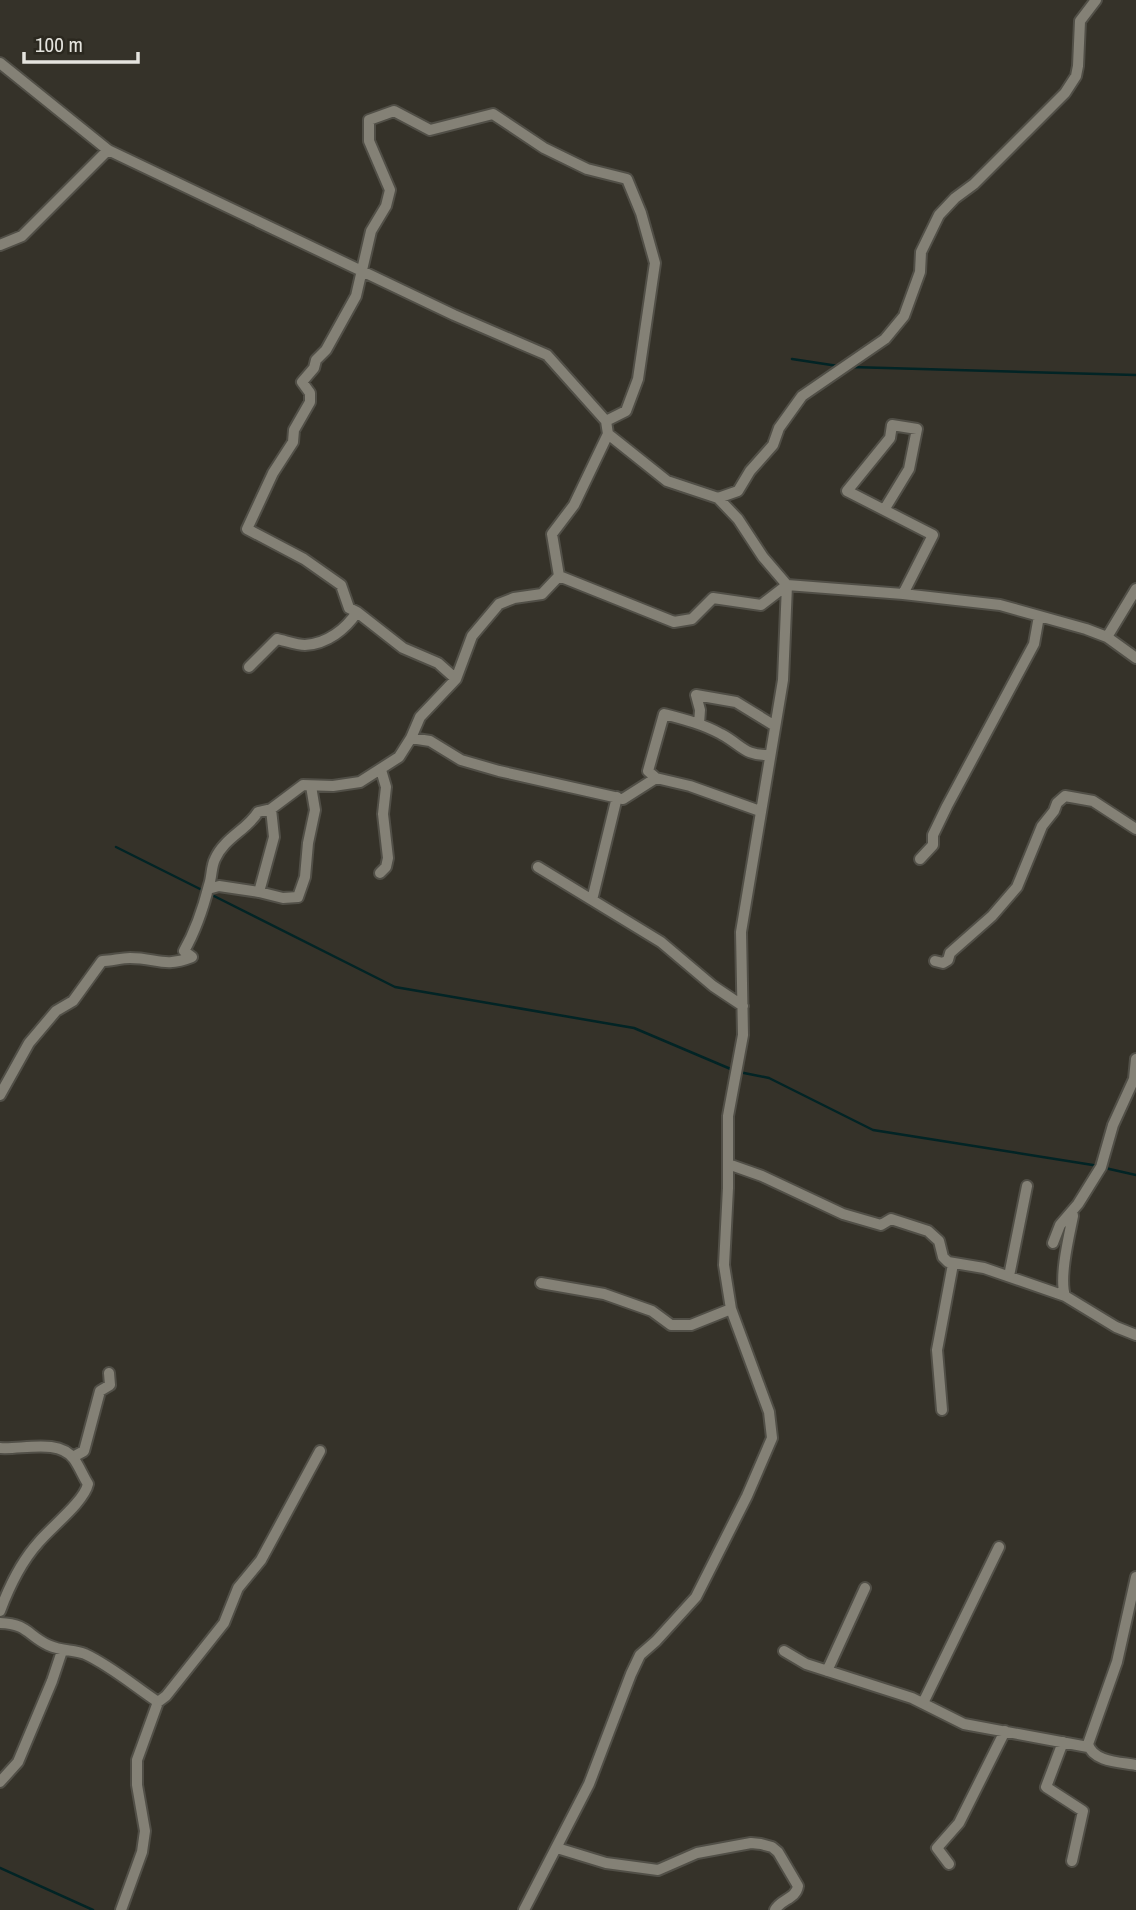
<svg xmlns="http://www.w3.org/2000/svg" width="1136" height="1910" viewBox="0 0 1136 1910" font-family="'Archivo Narrow',sans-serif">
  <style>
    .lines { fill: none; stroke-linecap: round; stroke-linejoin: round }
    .stream { stroke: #022425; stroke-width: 2.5 }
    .minor-casing { stroke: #514f47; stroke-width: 14 }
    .minor { stroke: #848176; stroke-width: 10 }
  </style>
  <rect width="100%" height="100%" fill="#353229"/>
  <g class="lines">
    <path class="stream" d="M792 359 838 366
      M851 367 1136 375
      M116 847 204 891
      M210 894 395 987 634 1028 733 1070
      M739 1072 769 1078 873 1130 1099 1166
      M1105 1168 1136 1175
      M0 1868 93 1910"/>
    <defs>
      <path id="minor" d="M0 63 108 150 454 315 547 355 606 421 608 434 667 481 718 498 738 519 763 557 787 585 903 594 1000 605 1086 629 1107 637 1136 658
        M0 245 22 236 108 150
        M718 498 738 491 750 471 773 445 779 428 802 396 885 339 904 316 920 272 921 252 939 215 955 198 974 184 1065 93 1076 76 1078 66 1080 21 1096 0
        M884 510 909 469 917 429 892 425 890 438 847 491 933 535 903 594
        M357 612 349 608 341 585 304 559 247 529 273 473 293 442 294 430 310 402V393L302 382 314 368 316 360 326 350 356 296 371 231 386 206 390 190 369 141V120L394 111 430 130 493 114 544 148 587 169 627 179 641 213 655 263 638 379 626 411 606 421
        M1107 637 1136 589
        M249 667 277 639C286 641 297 645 305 645 327 644 346 629 357 612L403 648 438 663 456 679
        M699 724 700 710 696 695 736 702 775 726
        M411 738 430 741 461 760 499 771 623 799 656 778 690 786 760 811
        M656 778 648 771 664 714C683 719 703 724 721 734 742 745 744 756 770 755
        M920 859 933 845V835L947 806 1034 644 1039 616
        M538 867 661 942 713 986 743 1006
        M380 873 386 867 388 858 383 814 386 787 381 770
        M208 889 219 886 259 892 274 837 271 809
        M259 892 283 898 298 897 305 877 308 843 315 810 311 786
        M592 900 617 797
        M192 957 184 951C196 930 203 909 209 885 212 877 211 867 215 859 224 838 247 830 258 812L271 809 303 785 333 786 360 782 399 757 411 738 420 717 456 679 472 636 499 604 514 598 542 594 559 576 552 534 574 505 608 434
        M935 961 943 963 948 960 950 953 992 916 1017 887 1042 826 1054 811 1057 803 1065 796 1093 801 1136 829
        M0 1095 29 1043 56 1011 73 1001 102 961C111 961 121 958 130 958 157 958 164 968 192 957
        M728 1164 762 1176 843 1214 881 1225 891 1219 928 1231 939 1241 943 1257 948 1262 984 1268 1065 1296 1116 1327 1136 1335
        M1053 1243 1060 1225 1078 1204 1101 1167 1113 1125 1134 1079 1136 1059
        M1009 1276 1027 1186
        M541 1283 604 1294 652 1311 671 1325H691L731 1309
        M1065 1296C1059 1277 1069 1236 1073 1216L1072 1211
        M942 1410 937 1350 953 1264
        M0 1448C21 1450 59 1438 74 1459 79 1466 83 1476 88 1484 84 1502 50 1528 38 1543 21 1562 9 1587 0 1611
        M73 1457 84 1451 100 1391 110 1385 109 1373
        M1136 1577 1117 1662 1088 1744C1093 1762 1120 1762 1136 1765
        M0 1623C28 1624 27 1635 48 1645 63 1652 73 1649 85 1654 111 1666 134 1686 158 1702L137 1760V1785L145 1831 142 1852 121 1910
        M784 1651 806 1664 912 1698 964 1724 1088 1747
        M827 1671 865 1588
        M158 1702 166 1696 224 1623 238 1588 261 1560 320 1451
        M923 1703 999 1547
        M1063 1742 1046 1787 1083 1811 1072 1861
        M0 1782 18 1762 52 1681 62 1651
        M557 1848 606 1863 658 1870 697 1853 751 1843 761 1844 772 1847 778 1852 798 1886C796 1899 781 1899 775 1910
        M949 1864 937 1848 959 1823 1005 1731
        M524 1910 589 1784 631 1674 640 1655 656 1641 696 1597 747 1496 772 1438 769 1412 731 1309 724 1265 728 1188V1116L743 1035 741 932 783 680 787 585 761 605 713 598 692 619 674 622 559 576"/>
    </defs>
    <use href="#minor" class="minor-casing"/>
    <use href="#minor" class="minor"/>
  </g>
  <path d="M24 52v10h114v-10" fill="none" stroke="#e5e4de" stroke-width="3.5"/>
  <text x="35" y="52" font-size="21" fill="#e5e4de" stroke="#2b281f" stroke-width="5" paint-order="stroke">100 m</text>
</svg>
